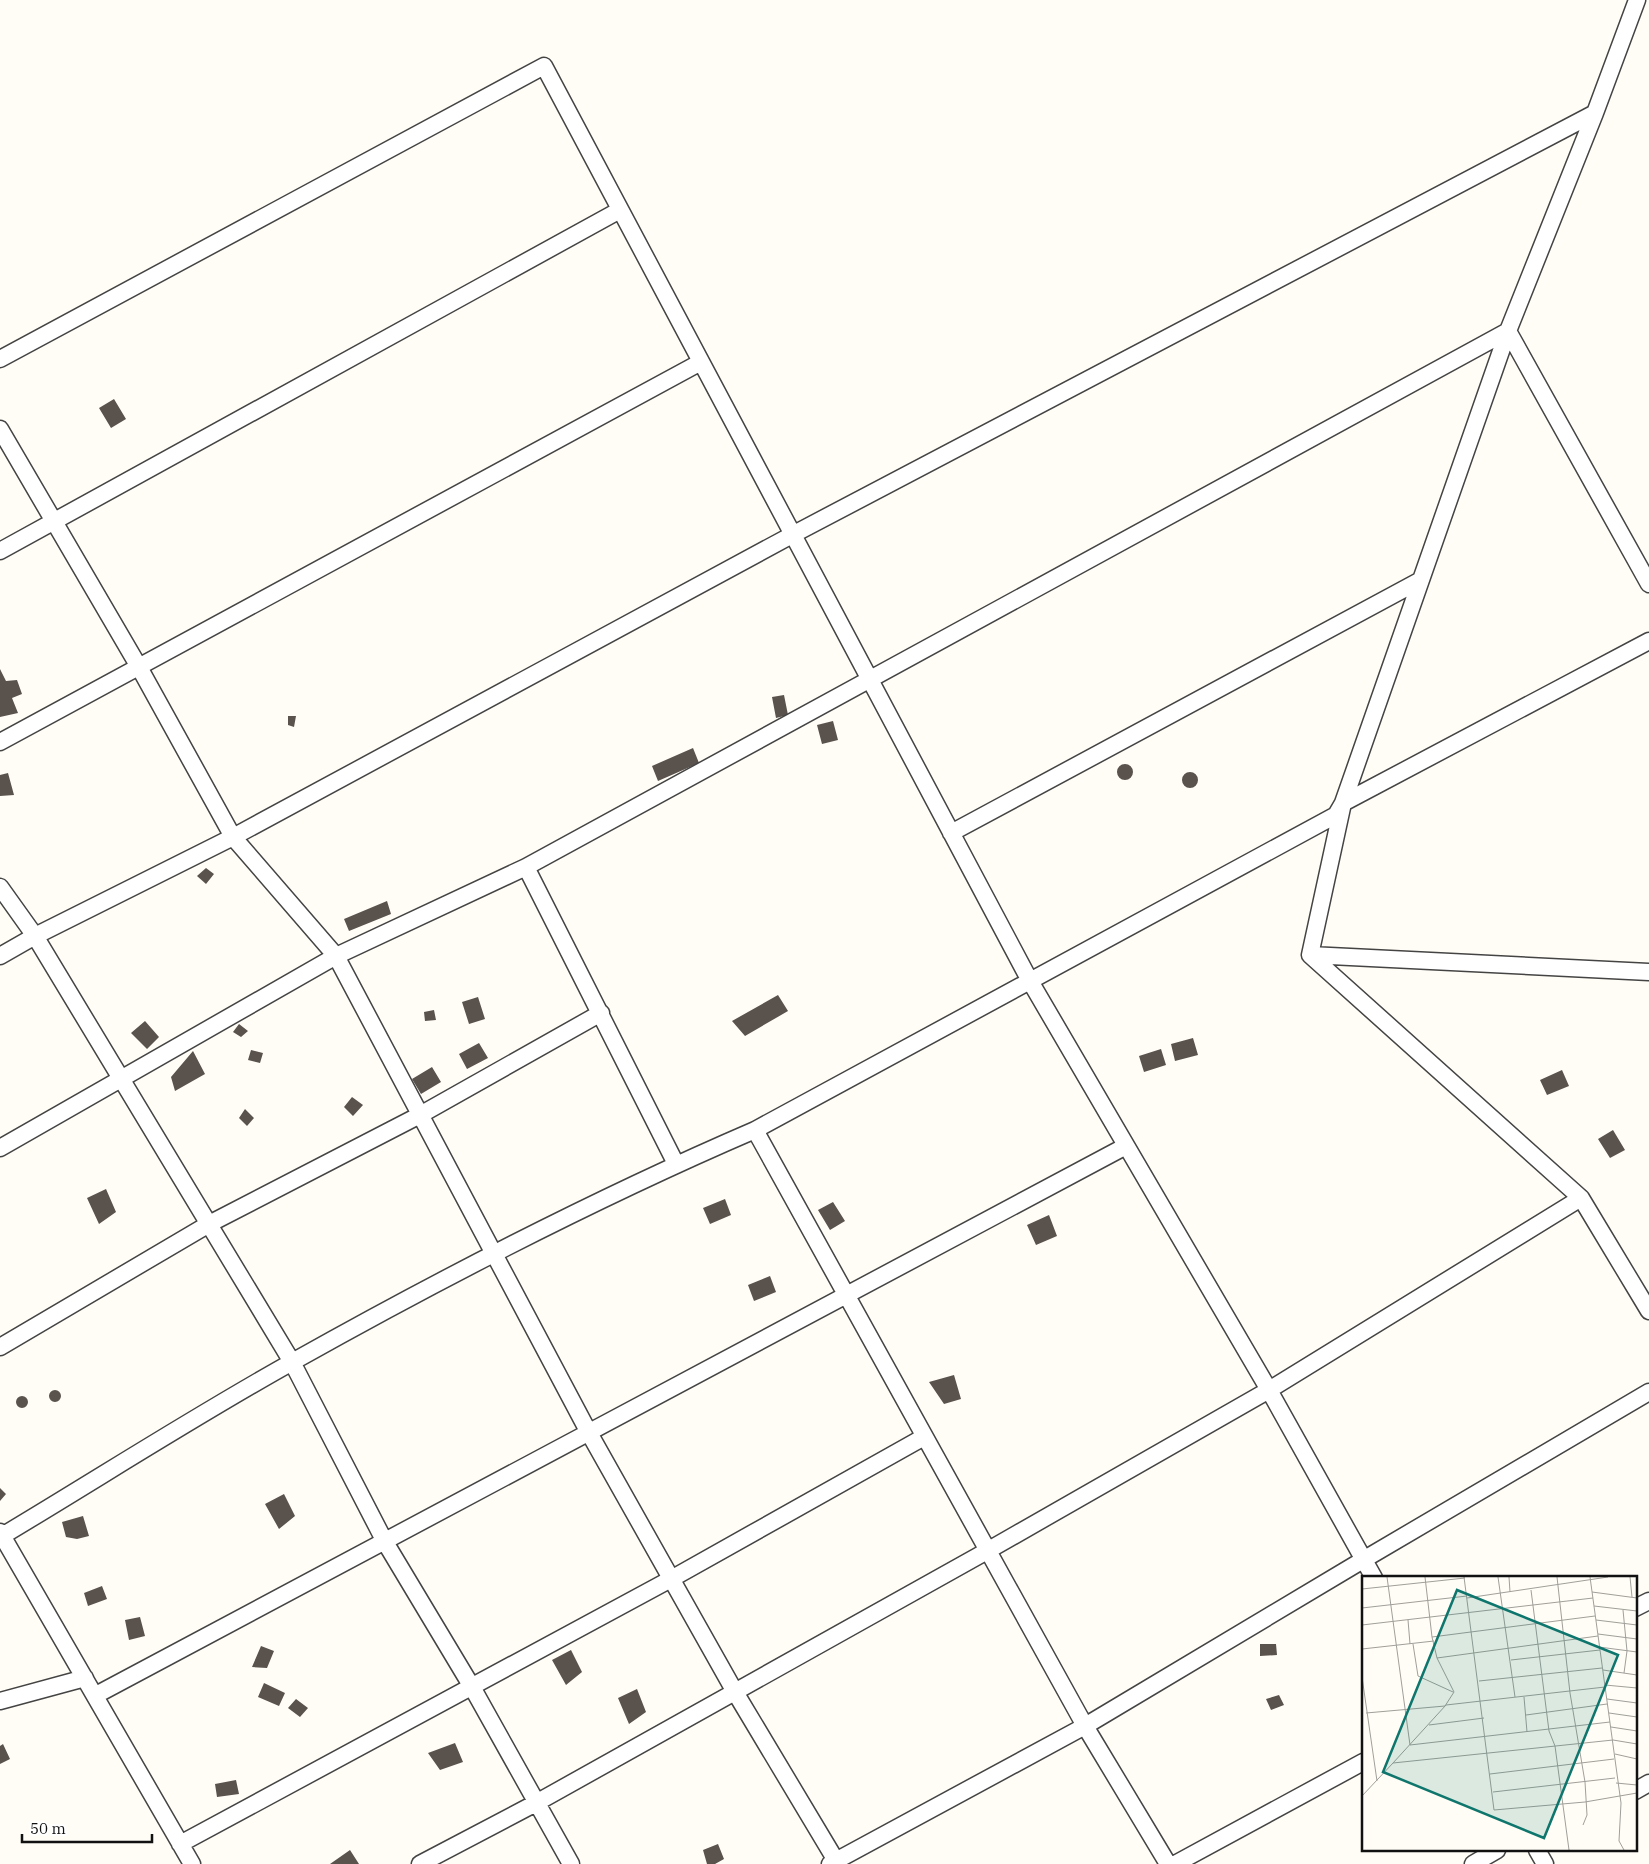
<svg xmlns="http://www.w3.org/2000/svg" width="1649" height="1864" viewBox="0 0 1649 1864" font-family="'IBM Plex Serif',serif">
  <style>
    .building { fill: #5a524d }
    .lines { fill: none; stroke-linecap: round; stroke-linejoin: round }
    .minor-casing { stroke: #444; stroke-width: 19 }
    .minor { stroke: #fff; stroke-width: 16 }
    .inset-road { fill: none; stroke: #a09f9a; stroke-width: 1 }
    .view { fill: #0f766e; fill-opacity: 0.15; stroke: #0f766e; stroke-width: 2.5 }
    .inset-edge { fill: none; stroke: #111; stroke-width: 2.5 }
  </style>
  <rect width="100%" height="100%" fill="#fffdf5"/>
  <path class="building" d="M114 399 126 419 111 428 99 408Z
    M0 669 6 681 17 680 22 694 12 698 18 713 0 717Z
    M784 695 788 715 776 718 772 697Z
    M288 716H296L294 727 288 725Z
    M833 721 838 740 822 744 817 725Z
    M693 748 699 763 658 781 652 766Z
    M1117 772a8 8 0 1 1 16 0a8 8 0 1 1-16 0Z
    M1182 780a8 8 0 1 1 16 0a8 8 0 1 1-16 0Z
    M8 773 14 795 0 796V775Z
    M206 868 214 874 206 884 197 876Z
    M387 901 391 914 349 931 344 919Z
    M778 995 788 1011 745 1036 732 1021Z
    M478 997 485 1019 469 1024 462 1002Z
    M434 1010 436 1020 425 1021 424 1012Z
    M145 1021 159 1037 147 1049 131 1033Z
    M239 1024 248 1031 241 1037 233 1032Z
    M1193 1038 1198 1055 1175 1061 1171 1044Z
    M479 1043 488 1058 467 1069 459 1054Z
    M1161 1049 1166 1065 1144 1072 1139 1056Z
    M251 1050 263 1053 260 1063 248 1060Z
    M193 1051 205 1074 175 1091 171 1077Z
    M432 1067 441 1082 421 1094 412 1079Z
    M1562 1070 1569 1086 1547 1095 1540 1080Z
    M352 1097 363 1105 353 1116 344 1107Z
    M245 1109 254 1118 247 1126 239 1118Z
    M1613 1130 1625 1150 1610 1158 1598 1139Z
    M106 1189 116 1212 99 1224 87 1198Z
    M725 1199 731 1215 710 1224 703 1208Z
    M833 1202 845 1221 830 1230 818 1210Z
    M1049 1215 1057 1236 1036 1245 1027 1225Z
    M770 1276 776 1292 754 1301 748 1285Z
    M954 1375 961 1399 944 1404 929 1382Z
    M49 1396a6 6 0 1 1 12 0a6 6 0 1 1-12 0Z
    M16 1402a6 6 0 1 1 12 0a6 6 0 1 1-12 0Z
    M0 1488 6 1494 0 1501Z
    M284 1494 295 1516 279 1529 265 1504Z
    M83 1516 89 1536 77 1539 66 1537 62 1522Z
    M102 1586 107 1599 88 1606 84 1593Z
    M140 1617 145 1636 129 1640 125 1620Z
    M1260 1644H1276L1277 1655 1260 1656Z
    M261 1646 274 1651 267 1668 252 1667Z
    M571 1650 582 1672 566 1685 552 1660Z
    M264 1683 285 1693 279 1706 258 1697Z
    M637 1689 646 1712 629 1724 618 1698Z
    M1279 1695 1284 1705 1271 1710 1266 1699Z
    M296 1699 308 1708 300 1717 288 1708Z
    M455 1743 463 1762 440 1770 428 1753Z
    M3 1744 10 1759 0 1764V1746Z
    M236 1780 239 1794 217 1797 215 1784Z
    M718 1844 724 1859 715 1864H707L703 1850Z
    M350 1850 359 1864H330Z"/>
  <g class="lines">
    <defs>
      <path id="minor" d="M1595 113 1637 0
        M0 359 544 66 1030 981 1269 1390 1374 1578
        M0 429 139 667 233 837 336 956 588 1431 735 1692 838 1864
        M0 551 620 210
        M1649 641 1343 803 1310 955 1581 1198 1649 1311
        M0 742 701 362
        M951 833 1419 581
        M526 867 676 1164
        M0 887 35 936 292 1362 385 1542 472 1687 571 1864
        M1310 955 1649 972
        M0 956 35 936 233 837 792 535 1595 113 1508 331 1343 803 1336 815 755 1130C597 1198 444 1277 294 1361 195 1416 99 1478 2 1536
        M755 1130 1085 1726 1168 1864
        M0 1148 336 956 526 867 1508 331 1649 584
        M0 1347 209 1224 420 1115 601 1013
        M0 1532 192 1864
        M1635 1608 1649 1601
        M96 1695 1126 1146
        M0 1701 85 1678
        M1635 1791 1649 1783
        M180 1844 671 1579 924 1437
        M1537 1850 1545 1864
        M420 1864 536 1803 987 1551 1269 1390 1581 1198
        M830 1864 1085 1726 1363 1560 1649 1392
        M1175 1864 1363 1762
        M1473 1864 1497 1850"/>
    </defs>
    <use href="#minor" class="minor-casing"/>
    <use href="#minor" class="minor"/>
  </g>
  <g transform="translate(1362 1576)">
    <rect width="275" height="275" fill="#fffdf5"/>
    <path class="inset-road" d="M25 1 48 169 248 146M63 1 70 61 233 40M102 1 132 234 223 226 275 217M136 1 153 121M147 1 148 16M195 1 208 117 223 206 225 239 221 249M228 1 259 227 257 265 262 274M268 1 270 21M0 13 103 2M169 14 187 155 193 170 207 274M230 16 275 22M105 22 246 1M232 30 275 35M0 32 105 20M261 34 265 75 262 97M46 44 48 68M234 44 275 49M0 49 231 22M236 58 275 63M51 68 56 100 91 116M237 71 275 76M0 73 72 65M75 82 236 60M149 84 238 74M241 94 275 99M0 101 15 205M117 105 240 92M243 109 275 112M243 111 84 129 31 187 251 164 275 168M162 121 165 156M245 123 275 127M4 137 83 130 92 116 75 82 70 61M247 137 275 141M164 139 245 128M67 149 122 142M249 151 275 155M253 178 275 183M128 198 252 183M254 207 275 209M131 216 253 202M0 220 31 187"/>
    <path class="view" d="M95 14 256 79 182 262 21 196Z"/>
    <rect width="275" height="275" class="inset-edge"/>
  </g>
  <path d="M22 1834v8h130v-8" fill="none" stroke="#111111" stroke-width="2.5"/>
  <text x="30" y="1834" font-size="15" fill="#111111" stroke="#ffffff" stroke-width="4" paint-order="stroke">50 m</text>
</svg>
